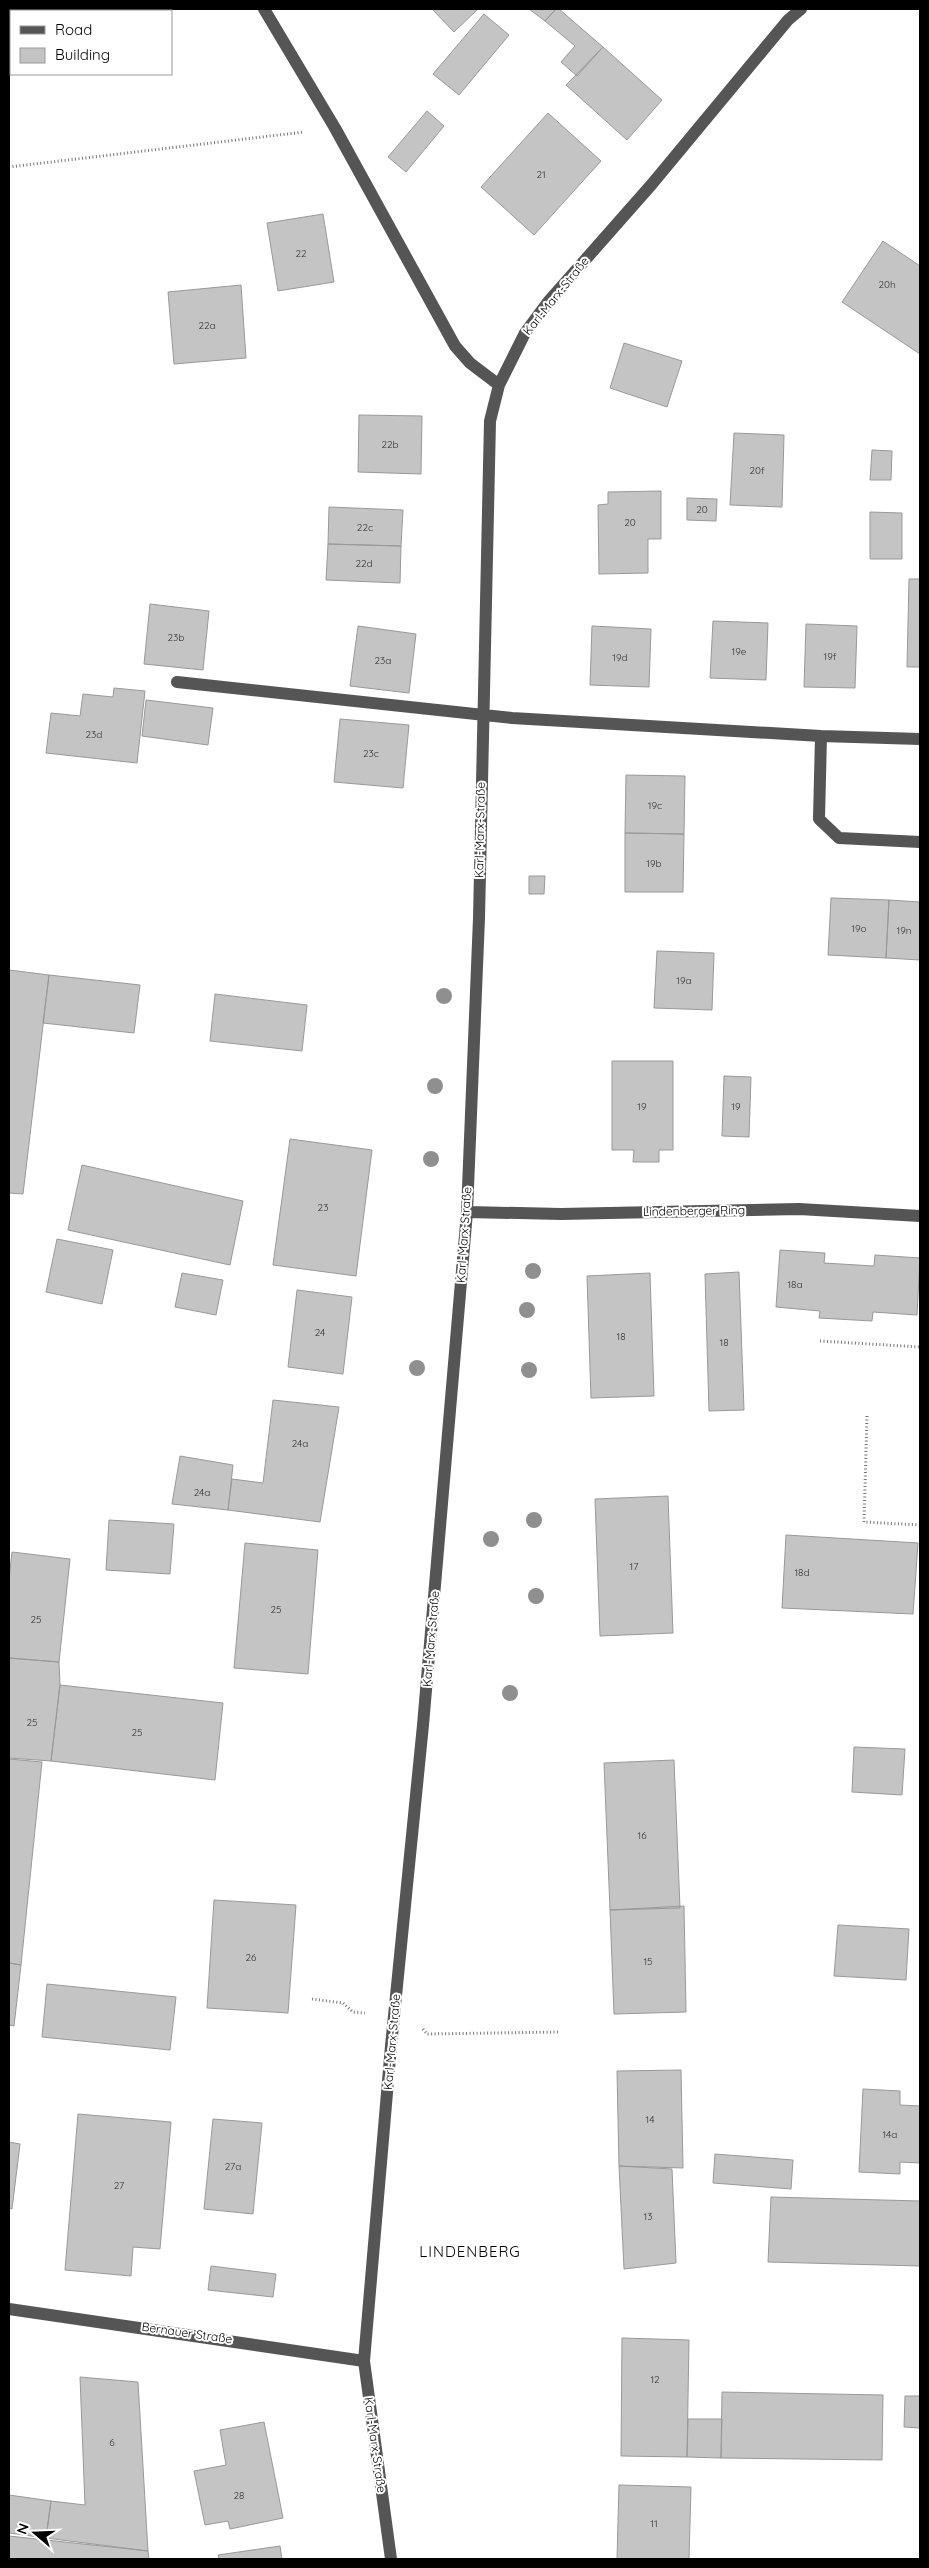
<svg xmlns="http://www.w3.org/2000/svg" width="929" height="2568" viewBox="0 0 929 2568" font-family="Quicksand,sans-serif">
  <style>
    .building { fill: #c4c4c4; stroke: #999 }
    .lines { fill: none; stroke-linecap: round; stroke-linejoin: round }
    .path { stroke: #777; stroke-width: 3; stroke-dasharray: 1 2.5; stroke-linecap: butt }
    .minor { stroke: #555; stroke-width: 12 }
    .tree { fill: #8f8f8f }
    .labels { text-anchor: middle; stroke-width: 4; stroke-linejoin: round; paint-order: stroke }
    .number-label { font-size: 10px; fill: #313131 }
    .street-label { font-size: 12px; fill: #000; stroke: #fff }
    .quarter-label { font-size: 15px; letter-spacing: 1px; fill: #000; stroke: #fff }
  </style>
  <rect width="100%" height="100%" fill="#fff"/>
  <path class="building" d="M432 9H478L454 32Z
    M529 9H556L545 21Z
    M556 9H559L603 47 577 76 561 62 575 46 545 21Z
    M484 14 509 35 459 95 433 74Z
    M603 47 662 100 627 140 566 85Z
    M427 111 444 126 406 172 388 157Z
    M548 113 601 161 534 235 481 187Z
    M323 214 334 282 278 291 267 223Z
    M883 241 920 266V354L842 302Z
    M241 285 246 358 174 364 168 292Z
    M624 343 682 361 667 407 610 388Z
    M359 415 422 416 421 474 358 472Z
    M734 433 784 435 782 507 730 505Z
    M872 450 892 451 891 480H870Z
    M661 491V539H648V573L599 574 598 505 608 504V492Z
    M687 498 717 499 716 521 687 520Z
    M329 507 403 510 401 546 328 544Z
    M870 512 902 513V559H870Z
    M328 544 401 546 400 583 326 580Z
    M909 579H920V667H907Z
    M150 604 209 611 203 670 144 664Z
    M713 621 768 623 766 680 710 678Z
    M806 624 857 626 855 688 804 687Z
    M358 626 416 634 409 693 350 686Z
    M592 626 651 629 649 687 590 685Z
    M114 688 145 691 137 763 46 753 51 713 80 716 83 694 113 697Z
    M146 700 213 708 208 745 142 736Z
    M340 719 409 725 403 788 334 782Z
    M626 775 685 776 684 834 625 833Z
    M625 833 684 834 683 892H625Z
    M529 876H545L544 894H529Z
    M831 898 889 900 886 958 828 955Z
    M889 900 920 902V960L886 958Z
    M657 951 714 953 712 1010 654 1008Z
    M9 970 49 975 23 1194 9 1193Z
    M49 975 140 985 134 1033 43 1023Z
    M215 994 307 1005 302 1051 210 1041Z
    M612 1061H673V1150H659V1162H633L634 1150H612Z
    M724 1076 751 1077 749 1137 722 1136Z
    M290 1139 372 1150 356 1276 273 1265Z
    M82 1165 243 1201 230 1265 68 1230Z
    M57 1239 113 1250 102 1304 46 1292Z
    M780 1250 825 1253 824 1263 874 1266 875 1255 920 1258 917 1315 873 1312 872 1321 819 1318 820 1311 776 1307Z
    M739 1272 744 1410 709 1411 705 1274Z
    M182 1273 223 1280 216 1315 175 1307Z
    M650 1273 654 1396 591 1398 587 1276Z
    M297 1290 352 1297 343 1374 288 1367Z
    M273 1400 339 1407 320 1522 228 1510 232 1479 263 1483Z
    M180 1456 233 1465 228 1510 172 1504Z
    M668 1496 673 1633 600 1636 595 1499Z
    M109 1520 174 1524 170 1574 106 1570Z
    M786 1535 918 1543 913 1614 782 1608Z
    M245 1543 318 1550 308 1674 234 1668Z
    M12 1552 70 1559 59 1662 9 1658V1580Z
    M9 1658 59 1662 60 1685 51 1761 9 1758Z
    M60 1685 223 1703 215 1780 51 1761Z
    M854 1747 905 1749 902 1795 852 1792Z
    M9 1759 42 1762 21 1965 9 1963Z
    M674 1760 680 1908 610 1910 604 1763Z
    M214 1900 296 1905 288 2013 207 2008Z
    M684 1906 686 2012 614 2014 610 1910Z
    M838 1925 909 1929 906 1980 834 1976Z
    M9 1963 21 1965 14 2026 9 2025Z
    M47 1984 176 1997 170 2050 42 2037Z
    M681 2070 683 2168 619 2166 617 2071Z
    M863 2089 900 2091V2105L920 2106V2163L900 2162V2174L859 2172Z
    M78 2114 171 2122 160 2249 133 2247 131 2276 65 2270Z
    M213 2119 262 2123 253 2214 204 2209Z
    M9 2142 20 2144 12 2209 9 2208Z
    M715 2154 793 2160 791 2189 713 2183Z
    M619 2166 672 2169 676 2263 624 2269Z
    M771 2197 920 2201V2266L768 2262Z
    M211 2266 276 2274 273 2297 208 2290Z
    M622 2338 689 2340 687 2457 621 2456Z
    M80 2377 138 2382 148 2551 46 2538 51 2501 85 2505Z
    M722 2392 883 2395 882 2460 721 2458Z
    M905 2396H920V2428L904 2427Z
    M688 2419H722L721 2458 687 2457Z
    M264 2422 283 2518 230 2529 228 2521 205 2525 194 2471 226 2465 220 2430Z
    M619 2485 691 2487 689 2559H617Z
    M9 2495 51 2501 46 2538 9 2533Z
    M9 2536 148 2551 149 2559H9Z
    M280 2546 282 2559H219L218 2555Z"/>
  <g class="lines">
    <path class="path" d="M9 167 304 132
      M820 1341 920 1347
      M867 1416 864 1522 920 1525
      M312 1999 343 2003 353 2012 365 2013
      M423 2029 427 2034 560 2032"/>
    <path class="minor" d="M264 9 335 128 455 346 470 363 499 385
      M177 682 512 718 821 736 920 739
      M821 736 819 819 839 838 920 842
      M467 1212 561 1214 799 1209 920 1216
      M9 2309 364 2361
      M391 2559 364 2361 391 2046 423 1725 467 1212 479 918 490 421 499 385 525 333 548 302 652 184 788 20 801 9"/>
  </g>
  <g class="tree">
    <circle cx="444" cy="996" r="8"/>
    <circle cx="435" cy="1086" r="8"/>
    <circle cx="431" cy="1159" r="8"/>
    <circle cx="533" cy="1271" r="8"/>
    <circle cx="527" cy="1310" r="8"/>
    <circle cx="417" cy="1368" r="8"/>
    <circle cx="529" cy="1370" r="8"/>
    <circle cx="534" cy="1520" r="8"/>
    <circle cx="491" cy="1539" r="8"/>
    <circle cx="536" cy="1596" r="8"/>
    <circle cx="510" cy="1693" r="8"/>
  </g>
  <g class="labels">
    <g class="number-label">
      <text x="541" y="178">21</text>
      <text x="301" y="257">22</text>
      <text x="887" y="288">20h</text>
      <text x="207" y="329">22a</text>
      <text x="390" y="448">22b</text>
      <text x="757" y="474">20f</text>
      <text x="702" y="513">20</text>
      <text x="630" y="526">20</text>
      <text x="365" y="531">22c</text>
      <text x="364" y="567">22d</text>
      <text x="176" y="641">23b</text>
      <text x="739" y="655">19e</text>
      <text x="830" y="660">19f</text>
      <text x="620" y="661">19d</text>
      <text x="383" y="664">23a</text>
      <text x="94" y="738">23d</text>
      <text x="371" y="757">23c</text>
      <text x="655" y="809">19c</text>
      <text x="654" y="867">19b</text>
      <text x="859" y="932">19o</text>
      <text x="904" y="934">19n</text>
      <text x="684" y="984">19a</text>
      <text x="642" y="1110">19</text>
      <text x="736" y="1110">19</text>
      <text x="323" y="1211">23</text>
      <text x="795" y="1288">18a</text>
      <text x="320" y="1336">24</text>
      <text x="621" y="1340">18</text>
      <text x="724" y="1346">18</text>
      <text x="300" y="1447">24a</text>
      <text x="202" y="1496">24a</text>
      <text x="634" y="1570">17</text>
      <text x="802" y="1576">18d</text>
      <text x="276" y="1613">25</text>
      <text x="36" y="1623">25</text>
      <text x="32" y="1726">25</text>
      <text x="137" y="1736">25</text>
      <text x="642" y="1839">16</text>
      <text x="251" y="1961">26</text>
      <text x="648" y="1965">15</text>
      <text x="650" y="2123">14</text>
      <text x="890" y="2138">14a</text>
      <text x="233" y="2170">27a</text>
      <text x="119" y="2189">27</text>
      <text x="648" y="2220">13</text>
      <text x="655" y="2383">12</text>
      <text x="112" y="2446">6</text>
      <text x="239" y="2499">28</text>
      <text x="654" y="2527">11</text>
    </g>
    <g class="street-label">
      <text transform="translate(556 296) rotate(-51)" y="4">Karl-Marx-Straße</text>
      <text transform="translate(480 830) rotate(-89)" y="4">Karl-Marx-Straße</text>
      <text transform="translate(694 1211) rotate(-1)" y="4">Lindenberger Ring</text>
      <text transform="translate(464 1235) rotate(-86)" y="4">Karl-Marx-Straße</text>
      <text transform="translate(431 1639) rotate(-85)" y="4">Karl-Marx-Straße</text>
      <text transform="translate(392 2042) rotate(-85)" y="4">Karl-Marx-Straße</text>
      <text transform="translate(187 2333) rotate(8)" y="4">Bernauer Straße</text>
      <text transform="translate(375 2445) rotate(82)" y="4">Karl-Marx-Straße</text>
    </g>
    <g class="quarter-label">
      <text x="470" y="2257">LINDENBERG</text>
    </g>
  </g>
  <rect width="929" height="2568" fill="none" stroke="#000000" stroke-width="20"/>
  <rect x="10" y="10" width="162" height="65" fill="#ffffff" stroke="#999999"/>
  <rect x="20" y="26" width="25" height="8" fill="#555555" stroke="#999999"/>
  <text x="55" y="35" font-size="15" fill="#000000">Road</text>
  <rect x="20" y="48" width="25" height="15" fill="#c4c4c4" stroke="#999999"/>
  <text x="55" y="60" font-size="15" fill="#000000">Building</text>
  <g transform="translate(35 2533) rotate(289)" stroke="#ffffff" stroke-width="4" paint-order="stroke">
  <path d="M0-4L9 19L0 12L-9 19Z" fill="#000000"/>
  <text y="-8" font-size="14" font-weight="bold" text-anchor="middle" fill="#000000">N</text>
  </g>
</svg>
